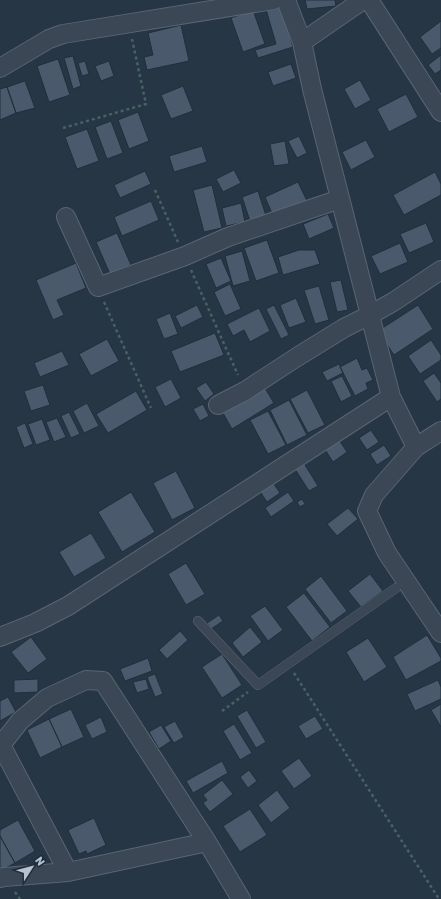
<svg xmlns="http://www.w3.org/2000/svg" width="441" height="899" viewBox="0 0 441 899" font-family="Rubik,sans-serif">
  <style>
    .building { fill: #4a5a6c; stroke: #212e3c }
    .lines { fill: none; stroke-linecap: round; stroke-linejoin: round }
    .lane-casing { stroke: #596572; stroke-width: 10 }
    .street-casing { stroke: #596572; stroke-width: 20 }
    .path { stroke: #466262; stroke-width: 2.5; stroke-dasharray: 3 3; stroke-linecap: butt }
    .lane { stroke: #3b4755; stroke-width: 9 }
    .street { stroke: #3b4755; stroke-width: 18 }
  </style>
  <rect width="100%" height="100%" fill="#263645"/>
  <path class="building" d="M305 0H335L336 6 307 9Z
    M280 2 293 47 258 58 255 50 276 44 265 6Z
    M253 10 265 44 243 52 231 18Z
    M441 21V48L432 54 420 37Z
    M181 25 189 61 147 70 144 57 153 55 148 33Z
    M441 55V70L435 74 428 65Z
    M73 56 81 86 73 89 64 58Z
    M58 59 70 95 49 102 37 66Z
    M85 61 89 74 82 76 78 63Z
    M109 61 114 76 101 81 95 66Z
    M291 64 296 78 273 86 268 72Z
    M360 80 371 100 355 109 344 89Z
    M25 81 35 108 16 113 7 87Z
    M183 86 193 111 171 119 161 95Z
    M7 87 16 113 0 120V89Z
    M406 94 418 117 389 132 377 109Z
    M138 112 149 141 129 149 118 120Z
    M111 121 123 153 107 159 95 127Z
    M87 129 99 161 77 169 65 137Z
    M299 136 307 153 297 158 288 141Z
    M366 140 375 157 351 170 342 152Z
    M285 141 289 164 274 166 270 144Z
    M202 146 207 162 174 172 169 156Z
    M234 170 241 183 223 192 216 179Z
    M145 171 151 184 120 198 114 185Z
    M435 172 441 184V195L404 215 393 195Z
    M298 182 308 203 274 218 265 197Z
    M212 185 222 228 204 232 193 190Z
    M258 191 267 219 251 224 242 197Z
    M151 201 159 220 122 236 114 217Z
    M241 203 245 222 226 226 222 208Z
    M328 214 334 228 309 239 303 224Z
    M426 223 434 242 409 253 400 234Z
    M117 233 131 265 110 274 96 242Z
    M267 240 279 273 256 281 244 248Z
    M400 243 408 262 380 274 371 256Z
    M299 250H315L320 264 283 275 278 257Z
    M242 251 250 281 233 286 225 256Z
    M221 258 231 281 216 288 206 264Z
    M76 263 86 288 57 300 64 315 53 320 36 280Z
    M341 280 348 310 337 312 330 282Z
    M230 284 241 309 225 316 214 292Z
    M319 286 329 320 315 324 304 290Z
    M296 298 306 322 289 328 280 305Z
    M197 305 203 317 181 328 175 316Z
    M274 305 289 335 281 339 266 309Z
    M418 305 433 329 394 355 378 331Z
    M259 308 270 331 250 342 244 330 233 336 227 324Z
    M170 313 178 334 164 339 156 319Z
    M215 333 224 355 180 372 171 351Z
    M107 339 119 361 91 376 79 354Z
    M431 340 441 355V360L420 374 408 356Z
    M62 351 69 365 40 377 34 363Z
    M357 358 362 370 367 368 373 380 366 383 368 389 355 396 340 367Z
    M339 364 343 373 327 381 322 372Z
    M434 373 441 383V399L437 402 423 381Z
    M342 376 352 396 341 402 331 381Z
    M171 379 181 398 165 407 155 387Z
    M206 382 214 394 205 401 196 388Z
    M43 385 50 405 31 411 24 391Z
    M265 388 274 403 232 429 223 413Z
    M307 390 325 425 308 433 290 399Z
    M136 391 147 410 108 433 96 414Z
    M289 400 307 435 287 445 270 410Z
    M87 403 99 426 84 433 73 411Z
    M203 404 209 416 200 421 193 409Z
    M268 411 286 445 268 454 250 420Z
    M69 412 80 434 71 438 61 416Z
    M57 418 66 437 54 442 46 422Z
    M42 419 50 440 36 445 28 424Z
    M25 423 33 444 24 448 16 427Z
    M371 430 379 442 367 450 359 438Z
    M336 435 347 452 333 462 322 445Z
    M384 445 391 456 377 465 370 454Z
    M302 460 318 486 309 491 293 466Z
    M176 471 195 508 172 520 153 483Z
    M270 478 280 493 267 502 257 487Z
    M131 492 155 532 122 552 98 512Z
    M288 492 294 501 271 517 265 508Z
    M302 499 305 504 300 507 297 502Z
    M348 508 358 519 337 536 327 524Z
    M91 533 106 558 74 577 59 552Z
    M186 563 205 594 186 605 168 574Z
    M370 574 383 591 361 607 348 591Z
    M321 576 347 611 331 623 305 589Z
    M304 593 330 627 312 641 286 607Z
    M265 606 283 630 268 641 250 616Z
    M219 615 223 621 211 629 207 623Z
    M250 627 262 642 243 657 232 643Z
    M180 631 188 640 167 659 159 650Z
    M427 635 441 658V661L406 680 393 657Z
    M31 637 47 659 28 673 11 652Z
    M368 638 387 667 364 682 346 652Z
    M222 654 242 685 222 698 202 667Z
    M148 658 152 671 125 681 120 669Z
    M155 674 163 694 155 697 147 677Z
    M38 679V692L14 693V680Z
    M146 679 149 689 137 693 133 682Z
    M438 680 441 687V699L415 711 407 694Z
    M8 697 16 712 0 721V701Z
    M441 704V727L431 710Z
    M71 709 84 737 62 747 49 719Z
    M247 710 266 742 256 748 237 716Z
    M315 716 323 729 306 739 298 726Z
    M101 717 107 732 92 739 85 725Z
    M49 719 62 747 40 758 27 730Z
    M175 721 184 737 174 743 164 727Z
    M234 724 252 753 240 760 223 731Z
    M161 725 171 741 159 749 149 732Z
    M299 758 312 776 294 789 281 771Z
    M222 761 228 773 193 793 186 781Z
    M249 770 257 781 248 788 240 777Z
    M222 780 233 794 210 812 203 803 207 800 203 795Z
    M277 790 290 808 271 823 258 805Z
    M250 809 267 835 240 852 223 826Z
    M94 818 106 845 87 854 86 851 79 854 68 830Z
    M18 820 35 851 15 863 0 836V830Z
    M0 836 15 863 0 871Z"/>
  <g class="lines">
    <defs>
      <path id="lane" d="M198 621 258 685 396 588"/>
      <path id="street" d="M286 0 302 42 312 89 391 397 416 447
        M369 0 441 112
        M302 42 363 0
        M0 68 49 39 63 34 273 0
        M66 217 98 287 185 256 228 237 340 199
        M218 405 245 391 297 357 344 328 370 315 393 302 441 270
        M441 431 416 447 374 495 367 511 387 553 441 633
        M0 637 35 623 68 606 391 397
        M68 872 1 745 20 721 47 698 86 680 103 681 207 842
        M0 878 4 877 68 872 207 842 241 899"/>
    </defs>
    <use href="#lane" class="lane-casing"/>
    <use href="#street" class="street-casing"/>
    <path class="path" d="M63 128 146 104 132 39
      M155 190 178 242
      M191 270 238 375
      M104 302 151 408
      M294 673 439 899
      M222 711 248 692
      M15 892 20 899"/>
    <use href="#lane" class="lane"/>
    <use href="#street" class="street"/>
  </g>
  <g transform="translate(32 867) rotate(54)" stroke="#1f2c3a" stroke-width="3" paint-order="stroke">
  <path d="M0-3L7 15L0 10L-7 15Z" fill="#b8c2ce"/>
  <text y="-6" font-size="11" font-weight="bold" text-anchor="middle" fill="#b8c2ce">N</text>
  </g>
</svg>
